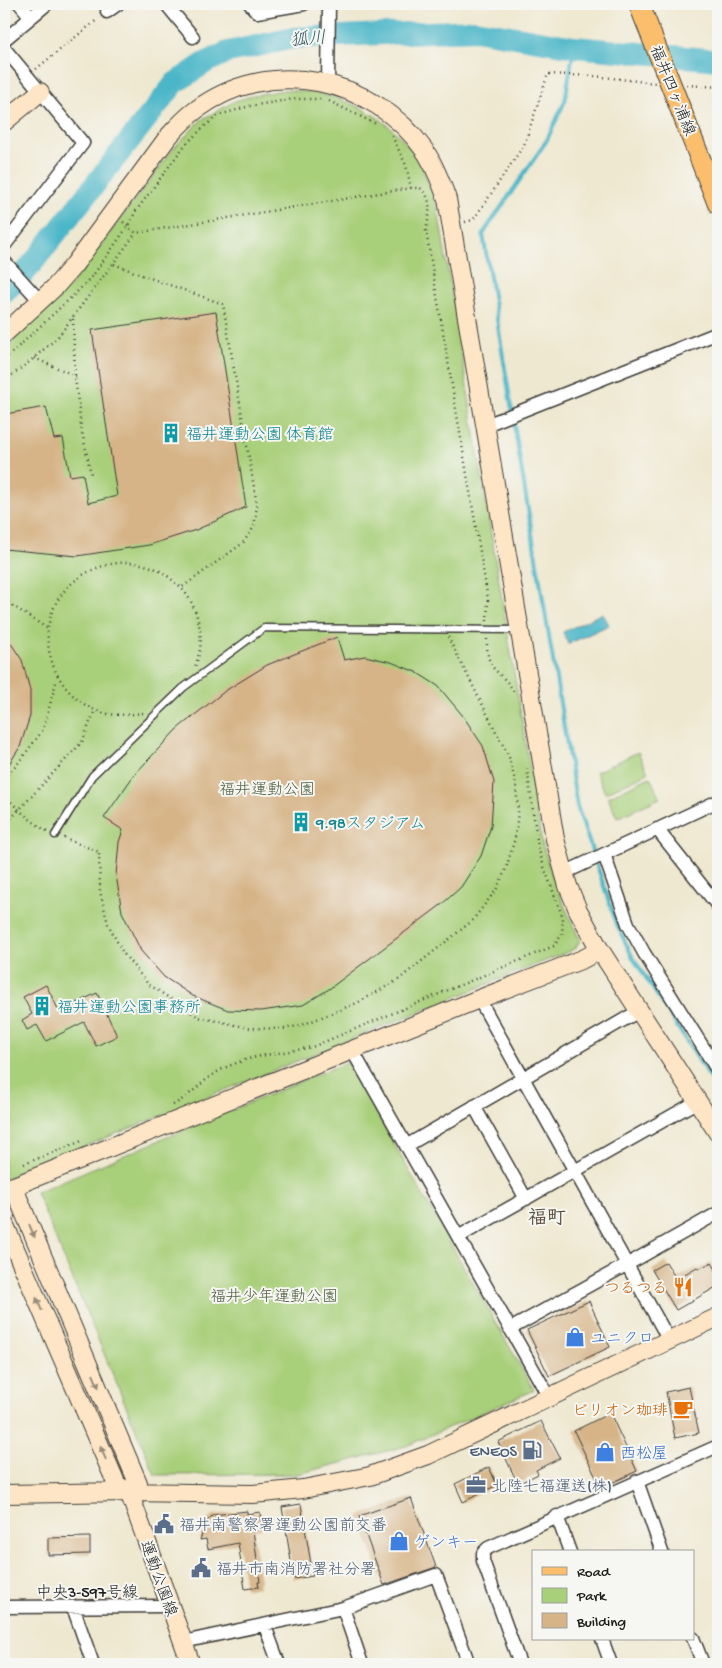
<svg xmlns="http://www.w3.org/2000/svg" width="722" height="1668" viewBox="0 0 722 1668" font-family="'Gochi Hand','Klee One',sans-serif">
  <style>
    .green { fill: #a8cf79; stroke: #62764a }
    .water { fill: #4bb6c8; stroke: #346972 }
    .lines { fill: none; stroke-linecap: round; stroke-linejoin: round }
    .stream { stroke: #4bb6c8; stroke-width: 4 }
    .river { stroke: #4bb6c8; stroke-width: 22 }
    .building { fill: #d6b487 }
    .lane-casing { stroke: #3c3b37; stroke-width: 9 }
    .street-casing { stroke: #3c3b37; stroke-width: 15 }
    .secondary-casing { stroke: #3c3b37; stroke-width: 20 }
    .primary-casing { stroke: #3c3b37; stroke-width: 22 }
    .path { stroke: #3c3b37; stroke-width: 2.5; stroke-dasharray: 1 4; stroke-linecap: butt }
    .lane { stroke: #fff; stroke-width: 6 }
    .street { stroke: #fff; stroke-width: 12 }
    .secondary { stroke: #fde5c5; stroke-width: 18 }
    .primary { stroke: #fabe6d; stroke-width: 20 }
    .oneway { fill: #988b79 }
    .labels { text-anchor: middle; stroke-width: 4; stroke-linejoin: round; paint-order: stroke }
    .street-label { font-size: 16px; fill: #1c1c1c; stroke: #f6f6f2 }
    .culture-label { font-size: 16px; fill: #0d838f; stroke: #f6f6f2; text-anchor: start }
    .park-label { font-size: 16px; fill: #4d5b3d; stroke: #f6f6f2 }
    .food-label { font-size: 16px; fill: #c56008; stroke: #f6f6f2; text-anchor: end }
    .shop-label { font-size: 16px; fill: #366cbe; stroke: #f6f6f2; text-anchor: start }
    .service-label { font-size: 16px; fill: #4e5e75; stroke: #f6f6f2; text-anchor: start }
    .water-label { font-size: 18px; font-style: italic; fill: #2f5a61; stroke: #f6f6f2 }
    .quarter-label { font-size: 19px; font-weight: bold; fill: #5d5141; stroke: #f6f6f2 }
  </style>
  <rect width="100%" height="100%" fill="#f6f6f2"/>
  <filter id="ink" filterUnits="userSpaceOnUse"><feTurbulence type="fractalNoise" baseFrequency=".02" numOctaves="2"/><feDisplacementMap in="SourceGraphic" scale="10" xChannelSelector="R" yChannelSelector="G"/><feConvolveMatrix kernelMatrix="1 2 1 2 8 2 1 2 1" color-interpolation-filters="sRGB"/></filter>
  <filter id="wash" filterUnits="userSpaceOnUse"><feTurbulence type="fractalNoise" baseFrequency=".0096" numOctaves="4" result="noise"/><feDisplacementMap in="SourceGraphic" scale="20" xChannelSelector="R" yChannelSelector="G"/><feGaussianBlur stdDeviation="1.12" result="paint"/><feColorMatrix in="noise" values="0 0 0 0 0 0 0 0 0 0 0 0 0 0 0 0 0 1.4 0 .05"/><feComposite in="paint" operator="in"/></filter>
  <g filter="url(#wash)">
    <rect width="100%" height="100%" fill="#efe8d0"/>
    <path class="green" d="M285 90C336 91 387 112 416 157 426 173 432 192 438 210L542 843C551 877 565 908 580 940L575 949 4 1179V349L41 315 70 286 175 147 201 120 235 101 254 95Z
      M638 752 648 773 605 793 596 772Z
      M650 777 660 798 617 818 608 797Z
      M347 1062 534 1390 406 1446 298 1474 155 1475 36 1192Z"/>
    <path class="water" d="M603 613 609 625 568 644 563 632Z"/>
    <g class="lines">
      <path class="stream" d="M512 411 483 234 547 140 565 101 574 47
        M513 418 577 806 617 925 632 956 718 1090"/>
      <path class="river" d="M4 292 24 274 175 83 205 63 228 52 294 38 475 30 574 47 718 60"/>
    </g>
    <g id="blocks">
      <path class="building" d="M216 312 246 507 196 530 149 545 77 556 4 549 5 414 46 407 54 439 63 438 70 476 83 474 88 503 117 496 92 330Z
        M4 633 22 660 30 690V716L20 747 4 772Z
        M337 637 344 660 365 656 391 662 416 672 438 686 463 716 483 746 494 782 491 826 481 856 461 887 441 905 329 989 303 1005 261 1011 228 1010 193 996 164 977 141 951 122 912 116 875 119 842 123 830 104 818 134 775 177 729 225 691 267 665Z
        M46 985 59 1011 97 993 117 1036 96 1046 84 1022 46 1041 37 1025 27 1030 22 1020 32 1014 23 997Z
        M666 1262 676 1279 697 1267 698 1269 712 1262 718 1275V1286L676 1310 652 1270Z
        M589 1301 610 1347 549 1376 527 1330Z
        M689 1387 699 1433 675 1438 666 1392Z
        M610 1413 637 1471 601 1488 574 1431Z
        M541 1421 560 1458 536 1470 538 1474 518 1484 498 1442Z
        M489 1467 497 1485 463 1502 455 1484Z
        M411 1498 436 1567 384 1585 359 1516Z
        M301 1504 313 1576 294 1579 282 1507Z
        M247 1511V1514L260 1512 262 1529 253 1530 260 1582H258L259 1587 245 1589 238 1543 208 1549 206 1539 200 1540 206 1522 213 1515Z
        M90 1537V1554L48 1555V1538Z"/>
    </g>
  </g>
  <g filter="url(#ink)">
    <use href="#blocks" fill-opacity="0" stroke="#3c3b37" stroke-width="1"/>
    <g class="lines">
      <defs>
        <path id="lane" d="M55 835 92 776 183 688 264 628 518 630"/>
        <path id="street" d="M20 4 31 17
          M166 4 193 37
          M250 4 257 12 304 4
          M107 12 118 4
          M4 40 47 4
          M4 48 83 143 4 246
          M328 83 329 4
          M4 261 40 301
          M486 425 718 333
          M657 829 718 906
          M604 854 628 924 644 953 718 1071
          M564 873 718 801
          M479 999 669 1340
          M352 1050 549 1397
          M474 1106 526 1199
          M406 1146 639 1011
          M458 1237 698 1101
          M510 1329 628 1264 718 1213
          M637 1481 662 1552
          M557 1516 570 1552
          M4 1607 170 1606
          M73 1607 93 1664
          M343 1608 362 1664
          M265 1626 279 1664
          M693 1638 703 1664
          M602 1639 611 1664
          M183 1642 343 1608 436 1575 469 1664
          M520 1664 483 1561V1553L488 1548 718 1446"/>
        <path id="secondary" d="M4 122 40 92
          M4 334 55 287 74 265 168 137C177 127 185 118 196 110 270 55 373 77 425 151 435 166 441 182 447 199L555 839 568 886 578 910 600 950 718 1133
          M13 1186 138 1483 129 1492
          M4 1190 479 999 583 959 600 950
          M4 1223 117 1485 129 1492
          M129 1492 191 1664
          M4 1494 129 1492 253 1494 303 1489 370 1476 428 1455 718 1317"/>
        <path id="primary" d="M639 4 718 204"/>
      </defs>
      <use href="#lane" class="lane-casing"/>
      <use href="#street" class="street-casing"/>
      <use href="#secondary" class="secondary-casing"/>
      <use href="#primary" class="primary-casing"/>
      <path class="path" d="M36 69 98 19
        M687 85 718 87
        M329 101 378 125
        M392 136 406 165 411 188
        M123 222 136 233 411 188H420C434 199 429 215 426 231L488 599 487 621
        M465 222 473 220 478 213 524 145 548 74 594 76 655 83
        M114 264 139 274 223 304 257 505 254 527 243 543 181 588
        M73 319 75 377 81 427 91 474
        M34 358 76 376
        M4 360 77 292 94 274 128 226 136 211 185 145 206 125 219 115 250 106 294 99H321
        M4 381 28 363 57 338 136 233
        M4 600 48 629
        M487 639C486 676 502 668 515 694
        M143 713C127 715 110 717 95 710 56 693 36 644 55 605 74 567 125 551 162 572 167 575 172 580 177 584 194 598 203 627 200 649 199 655 197 661 195 667
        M4 778 16 766 43 730 57 679
        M4 795C17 808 31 822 47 831
        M4 826 82 742 95 710
        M64 838 99 852 100 891 108 924 123 953 148 984 198 1017 250 1028 283 1029 302 1025 357 1003 398 980 472 921 496 890 506 869 515 838 518 812 516 784 509 757 448 637
        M173 1105C190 1096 203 1080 219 1071 249 1054 280 1054 312 1047L554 946 562 934 563 918 544 867 538 847 527 768
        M24 1164 82 1141"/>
      <use href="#lane" class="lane"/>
      <use href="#street" class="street"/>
      <use href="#secondary" class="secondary"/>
      <use href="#primary" class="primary"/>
    </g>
    <defs><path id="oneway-solid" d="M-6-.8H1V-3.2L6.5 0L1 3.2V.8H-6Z" transform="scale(1.25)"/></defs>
    <g class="oneway">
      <use href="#oneway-solid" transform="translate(32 1231) rotate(67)"/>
      <use href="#oneway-solid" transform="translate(39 1304) rotate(-113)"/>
      <use href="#oneway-solid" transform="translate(96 1381) rotate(67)"/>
      <use href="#oneway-solid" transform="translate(103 1453) rotate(-113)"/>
    </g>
  </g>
  <defs>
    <symbol id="building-bare" viewBox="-9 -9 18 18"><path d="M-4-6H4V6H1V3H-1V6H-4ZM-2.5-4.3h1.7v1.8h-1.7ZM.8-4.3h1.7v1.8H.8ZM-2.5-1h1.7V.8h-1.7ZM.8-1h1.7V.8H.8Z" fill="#0f9aa8" stroke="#f6f6f2" stroke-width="2.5" paint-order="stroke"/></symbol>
    <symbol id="restaurant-bare" viewBox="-9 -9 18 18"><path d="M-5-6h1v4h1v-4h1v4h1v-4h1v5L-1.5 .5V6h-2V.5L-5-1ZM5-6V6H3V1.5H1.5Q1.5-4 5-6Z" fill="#e8710a" stroke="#f6f6f2" stroke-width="2.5" paint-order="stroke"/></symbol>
    <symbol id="shop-bare" viewBox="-9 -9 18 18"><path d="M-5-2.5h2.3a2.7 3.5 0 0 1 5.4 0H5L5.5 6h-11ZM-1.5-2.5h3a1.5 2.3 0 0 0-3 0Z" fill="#3f7fe0" stroke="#f6f6f2" stroke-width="2.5" paint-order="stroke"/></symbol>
    <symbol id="cafe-bare" viewBox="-9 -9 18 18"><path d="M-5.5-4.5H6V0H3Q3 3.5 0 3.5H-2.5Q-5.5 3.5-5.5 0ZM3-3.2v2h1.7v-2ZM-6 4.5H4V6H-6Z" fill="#e8710a" stroke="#f6f6f2" stroke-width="2.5" paint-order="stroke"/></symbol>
    <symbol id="fuel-bare" viewBox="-9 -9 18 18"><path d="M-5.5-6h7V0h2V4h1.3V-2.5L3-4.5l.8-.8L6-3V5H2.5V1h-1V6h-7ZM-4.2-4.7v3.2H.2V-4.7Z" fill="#5c6f8a" stroke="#f6f6f2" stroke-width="2.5" paint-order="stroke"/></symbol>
    <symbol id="office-bare" viewBox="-9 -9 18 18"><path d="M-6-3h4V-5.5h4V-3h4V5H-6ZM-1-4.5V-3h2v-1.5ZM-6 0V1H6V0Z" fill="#5c6f8a" stroke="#f6f6f2" stroke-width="2.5" paint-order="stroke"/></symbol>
    <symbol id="civic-bare" viewBox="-9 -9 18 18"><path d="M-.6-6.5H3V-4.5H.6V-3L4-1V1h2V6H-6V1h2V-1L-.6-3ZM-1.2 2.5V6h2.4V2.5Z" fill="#5c6f8a" stroke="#f6f6f2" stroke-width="2.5" paint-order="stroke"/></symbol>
  </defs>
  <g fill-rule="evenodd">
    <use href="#building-bare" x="157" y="419" width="28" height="28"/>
    <use href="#building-bare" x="287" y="808" width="28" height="28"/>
    <use href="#building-bare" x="28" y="992" width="28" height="28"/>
    <use href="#restaurant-bare" x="669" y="1273" width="28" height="28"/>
    <use href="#shop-bare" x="561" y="1323" width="28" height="28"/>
    <use href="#cafe-bare" x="669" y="1395" width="28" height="28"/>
    <use href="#fuel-bare" x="518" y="1436" width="28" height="28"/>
    <use href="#shop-bare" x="591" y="1438" width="28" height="28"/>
    <use href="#office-bare" x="462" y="1471" width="28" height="28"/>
    <use href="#civic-bare" x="150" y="1510" width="28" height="28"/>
    <use href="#shop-bare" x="385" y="1527" width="28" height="28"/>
    <use href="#civic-bare" x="187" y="1554" width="28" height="28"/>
  </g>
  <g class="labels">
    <g class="street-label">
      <text transform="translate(674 90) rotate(68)" y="6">福井四ヶ浦線</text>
      <text transform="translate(160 1578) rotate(70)" y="6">運動公園線</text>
      <text x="87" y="1597">中央3-597号線</text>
    </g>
    <g class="culture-label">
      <text x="186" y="439">福井運動公園 体育館</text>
      <text x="316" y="828">9.98スタジアム</text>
      <text x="57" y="1012">福井運動公園事務所</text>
    </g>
    <g class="park-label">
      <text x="267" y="794">福井運動公園</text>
      <text x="274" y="1301">福井少年運動公園</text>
    </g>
    <g class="food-label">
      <text x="668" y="1293">つるつる</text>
      <text x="668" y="1415">ビリオン珈琲</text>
    </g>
    <g class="shop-label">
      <text x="590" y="1343">ユニクロ</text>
      <text x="620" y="1458">西松屋</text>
      <text x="414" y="1547">ゲンキー</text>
    </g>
    <g class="service-label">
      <text x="517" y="1456" text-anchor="end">ENEOS</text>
      <text x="491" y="1491">北陸七福運送(株)</text>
      <text x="179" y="1530">福井南警察署運動公園前交番</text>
      <text x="216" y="1574">福井市南消防署社分署</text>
    </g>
    <g class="water-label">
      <text transform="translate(308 38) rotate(-5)" y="6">狐川</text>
    </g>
    <g class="quarter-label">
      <text x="547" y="1223">福町</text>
    </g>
  </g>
  <rect width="722" height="1668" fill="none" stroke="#f6f6f2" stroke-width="20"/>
  <rect x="532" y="1550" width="162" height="90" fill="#f6f6f2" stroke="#9f9f9c"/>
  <rect x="542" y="1567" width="25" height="8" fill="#fabe6d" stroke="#9f9f9c"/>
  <text x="577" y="1576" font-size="15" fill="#1c1c1c">Road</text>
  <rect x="542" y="1588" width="25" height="15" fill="#a8cf79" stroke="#9f9f9c"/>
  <text x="577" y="1600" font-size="15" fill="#1c1c1c">Park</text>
  <rect x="542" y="1613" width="25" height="15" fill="#d6b487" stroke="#9f9f9c"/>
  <text x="577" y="1626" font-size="15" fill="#1c1c1c">Building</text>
</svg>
